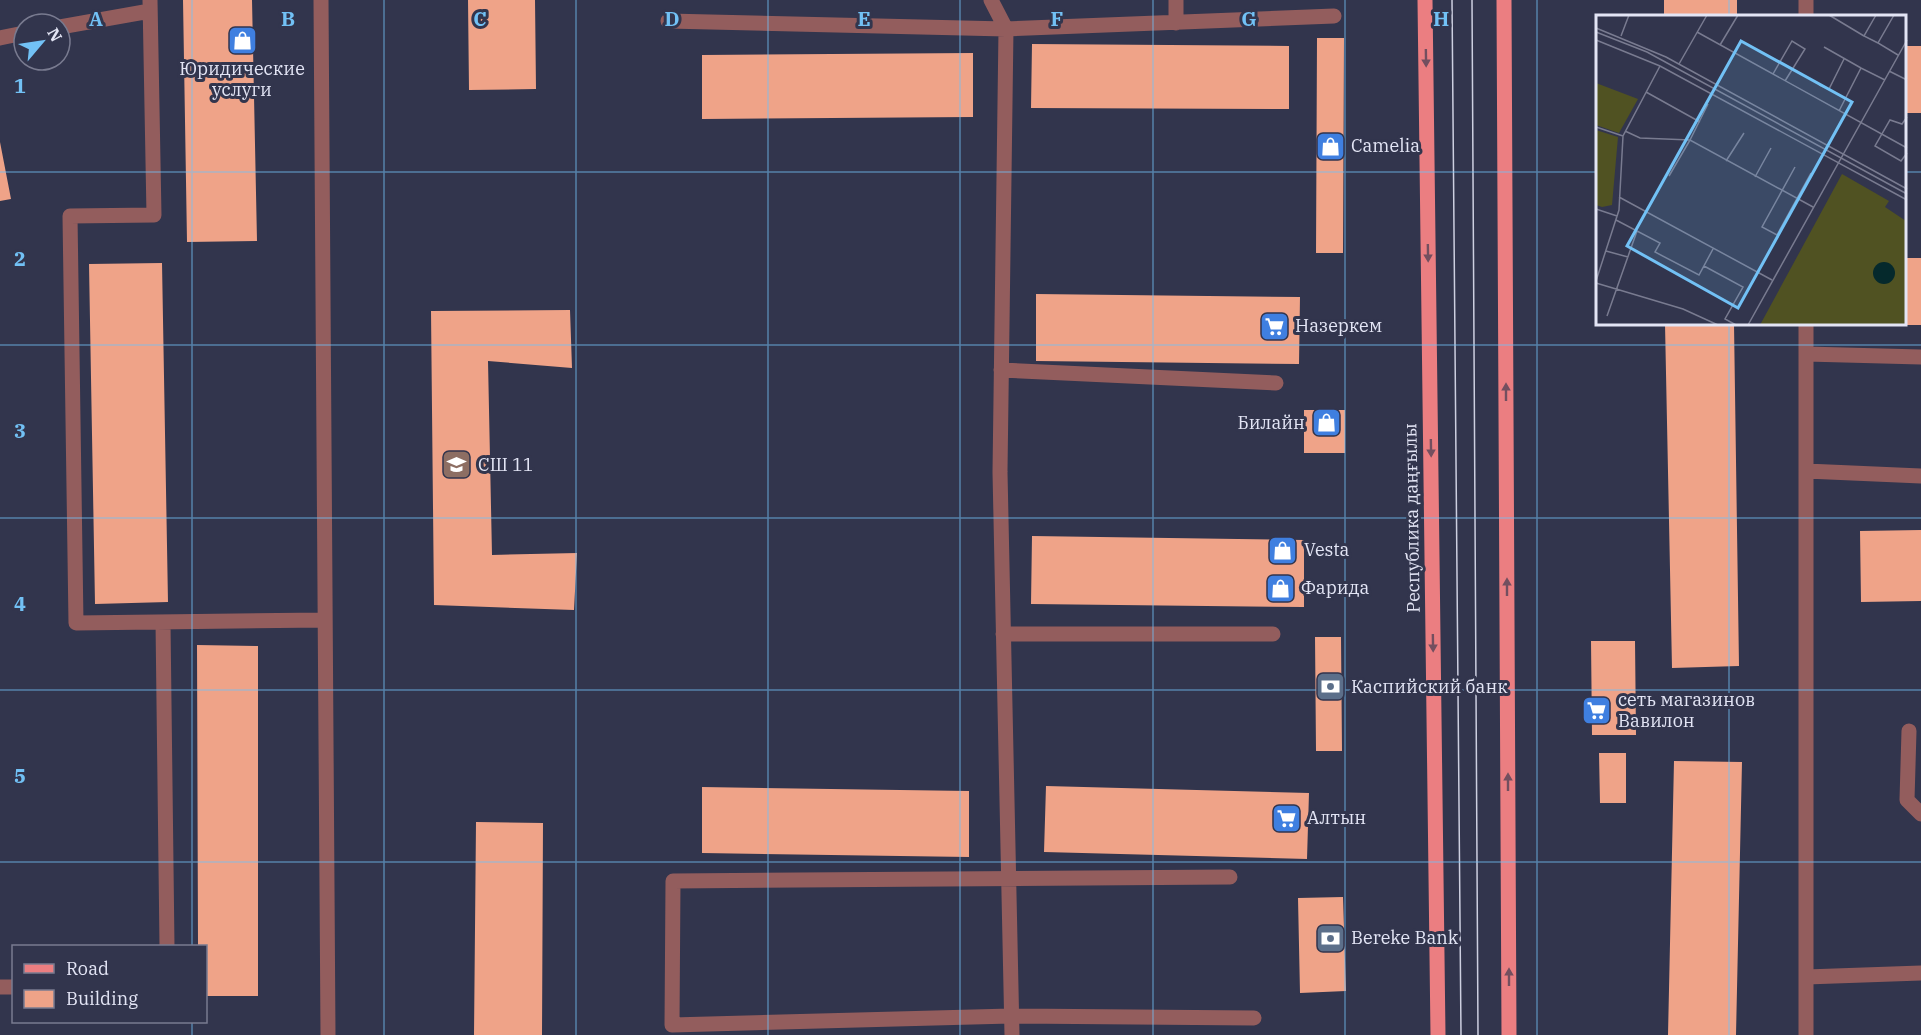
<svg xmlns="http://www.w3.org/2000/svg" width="1921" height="1035" viewBox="0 0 1921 1035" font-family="'IBM Plex Serif',serif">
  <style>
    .building { fill: #efa388 }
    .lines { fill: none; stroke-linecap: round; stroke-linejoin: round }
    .minor { stroke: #935d5d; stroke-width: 15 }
    .major { stroke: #eb7e81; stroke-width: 15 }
    .tram { stroke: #cdcfe0; stroke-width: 1.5 }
    .oneway { fill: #734f5f }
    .grid { fill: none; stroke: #72c1f5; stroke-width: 1.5; stroke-opacity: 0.55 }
    .labels { text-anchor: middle; stroke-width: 6; stroke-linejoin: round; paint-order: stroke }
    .poi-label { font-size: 18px; fill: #e3e5f5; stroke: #32354d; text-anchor: start }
    .street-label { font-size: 18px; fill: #e3e5f5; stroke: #32354d }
    .inset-road { fill: none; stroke: #797b90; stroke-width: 1.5 }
    .view { fill: #72c1f5; fill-opacity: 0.15; stroke: #72c1f5; stroke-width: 3 }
    .inset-edge { fill: none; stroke: #e3e5f5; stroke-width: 3 }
    .grid-label { font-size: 20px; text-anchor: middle; font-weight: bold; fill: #72c1f5; stroke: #32354d; stroke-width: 6; stroke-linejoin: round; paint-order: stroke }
  </style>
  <rect width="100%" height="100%" fill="#32354d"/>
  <path class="building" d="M183 0H252L257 241 187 242Z
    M468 0H535L536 89 469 90Z
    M1664 0H1737V16H1664Z
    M1317 38H1344L1343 253H1316Z
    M1032 44 1289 46V109L1031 108Z
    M1904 46H1921V113H1904Z
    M973 53V117L702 119V55Z
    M0 142 11 199 0 201Z
    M1904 258H1921V325H1904Z
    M162 263 168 602 95 604 89 264Z
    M1036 294 1300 297 1299 364 1036 361Z
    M570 310 572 368 488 361 492 555 577 553 574 610 434 605 431 311Z
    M1665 324H1734L1739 666 1672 668Z
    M1304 410H1345V453H1304Z
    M1921 530V601L1861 602 1860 531Z
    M1032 536 1304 540V607L1031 604Z
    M1315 637H1341L1342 751H1316Z
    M1591 641H1635L1636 735H1592Z
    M197 645 258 646V996H206V946H198Z
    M1599 753H1626V803H1600Z
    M1674 761 1742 762 1736 1035H1668Z
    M1046 786 1309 793 1307 859 1044 852Z
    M702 787 969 791V857L702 853Z
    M476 822 543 823 542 1035H474Z
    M1343 897 1346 991 1300 993 1298 898Z"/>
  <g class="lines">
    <path class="minor" d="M150 0 154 215 70 216 76 623 324 620
      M321 0 328 1035
      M991 0 1006 29 1334 16
      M1176 0V23
      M1806 0V16
      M668 21 1006 29 1000 472 1012 1035
      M60 27 150 11
      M0 38 24 33
      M1806 324V1035
      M1806 354 1921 357
      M1001 370 1276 383
      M1806 471 1921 476
      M163 622 167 946
      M1003 634H1273
      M1909 731 1907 800 1921 814
      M1230 877 673 881 672 1025 1011 1016 1254 1018
      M1806 977 1921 973
      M0 987H14"/>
    <path class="major" d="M1425 0 1438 1035
      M1504 0 1509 1035"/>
    <path class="tram" d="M1452 0 1461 1035
      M1472 0 1478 1035"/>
  </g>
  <defs><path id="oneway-solid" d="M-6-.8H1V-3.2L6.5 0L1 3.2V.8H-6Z" transform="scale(1.5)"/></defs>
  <g class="oneway">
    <use href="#oneway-solid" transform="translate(1426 58) rotate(89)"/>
    <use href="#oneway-solid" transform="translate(1428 253) rotate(89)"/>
    <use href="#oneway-solid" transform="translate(1506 392) rotate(-90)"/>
    <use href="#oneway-solid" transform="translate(1431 448) rotate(89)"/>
    <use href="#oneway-solid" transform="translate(1507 587) rotate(-90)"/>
    <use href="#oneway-solid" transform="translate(1433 643) rotate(89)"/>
    <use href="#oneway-solid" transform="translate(1508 782) rotate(-90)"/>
    <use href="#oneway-solid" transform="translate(1509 977) rotate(-90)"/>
  </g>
  <path class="grid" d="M192 0V946M384 0V1035M576 0V1035M768 0V1035M960 0V1035M1153 0V1035M1345 0V1035M1537 0V1035M1729 0V16M0 172H1597M1904 172H1921M1729 324V1035M0 345H1921M0 518H1921M0 690H1921M0 862H1921M192 1022V1035"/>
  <defs>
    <symbol id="shop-square" viewBox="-11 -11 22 22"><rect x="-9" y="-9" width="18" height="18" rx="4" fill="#3f7fe0" stroke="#32354d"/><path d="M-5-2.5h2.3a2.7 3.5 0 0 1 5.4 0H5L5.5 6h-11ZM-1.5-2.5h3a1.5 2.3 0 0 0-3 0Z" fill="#fff"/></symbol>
    <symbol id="supermarket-square" viewBox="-11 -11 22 22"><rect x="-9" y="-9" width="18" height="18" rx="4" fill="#3f7fe0" stroke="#32354d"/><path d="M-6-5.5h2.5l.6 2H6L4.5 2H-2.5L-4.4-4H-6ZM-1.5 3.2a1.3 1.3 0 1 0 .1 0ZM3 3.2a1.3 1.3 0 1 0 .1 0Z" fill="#fff"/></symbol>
    <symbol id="school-square" viewBox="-11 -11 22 22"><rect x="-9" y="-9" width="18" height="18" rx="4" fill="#8d6e63" stroke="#32354d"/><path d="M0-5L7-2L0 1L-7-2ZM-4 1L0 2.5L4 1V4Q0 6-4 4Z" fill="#fff"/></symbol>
    <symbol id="bank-square" viewBox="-11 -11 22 22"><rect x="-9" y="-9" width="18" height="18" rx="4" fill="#5c6f8a" stroke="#32354d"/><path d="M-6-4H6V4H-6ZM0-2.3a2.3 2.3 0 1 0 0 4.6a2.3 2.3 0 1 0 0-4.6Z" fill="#fff"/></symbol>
  </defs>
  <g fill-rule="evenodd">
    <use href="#shop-square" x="226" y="24" width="33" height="33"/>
    <use href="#shop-square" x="1314" y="130" width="33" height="33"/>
    <use href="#supermarket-square" x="1258" y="310" width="33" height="33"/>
    <use href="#shop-square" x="1310" y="406" width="33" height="33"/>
    <use href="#school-square" x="440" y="448" width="33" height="33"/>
    <use href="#shop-square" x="1266" y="534" width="33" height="33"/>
    <use href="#shop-square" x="1264" y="572" width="33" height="33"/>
    <use href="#bank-square" x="1314" y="670" width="33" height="33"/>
    <use href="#supermarket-square" x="1580" y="694" width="33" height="33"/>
    <use href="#supermarket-square" x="1270" y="802" width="33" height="33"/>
    <use href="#bank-square" x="1314" y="922" width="33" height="33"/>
  </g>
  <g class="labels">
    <g class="poi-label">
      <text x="242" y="75" text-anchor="middle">Юридические<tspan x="242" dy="21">услуги</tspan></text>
      <text x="1351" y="152">Camelia</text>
      <text x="1295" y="332">Назеркем</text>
      <text x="1305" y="429" text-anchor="end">Билайн</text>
      <text x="478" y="471">СШ 11</text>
      <text x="1304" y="556">Vesta</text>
      <text x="1301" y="594">Фарида</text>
      <text x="1351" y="693">Каспийский банк</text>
      <text x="1618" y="706">сеть магазинов<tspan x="1618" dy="21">Вавилон</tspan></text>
      <text x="1307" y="824">Алтын</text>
      <text x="1351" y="944">Bereke Bank</text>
    </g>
    <g class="street-label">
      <text transform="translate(1412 518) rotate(-91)" y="6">Республика даңғылы</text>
    </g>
  </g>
  <g transform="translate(1596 15)">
    <rect width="310" height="310" fill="#32354d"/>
    <path d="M0 68 42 84 23 118 0 110ZM0 115 22 122 16 190 6 192 0 190ZM246 159 293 186 289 192 310 206V310H164Z" fill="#505222"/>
    <path d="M277 258a11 11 0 1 1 22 0a11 11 0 1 1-22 0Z" fill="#05292c"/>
    <path class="inset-road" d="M233 0 268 21M280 0 268 21 282 28M298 0 282 28 302 40M0 13 70 42 311 174M0 17 51 37 311 179M101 17 311 133M25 21 33 0M0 25 64 51 311 185M124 30 142 0M228 32 265 53M83 49 111 0M293 56 311 65M177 59 196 26 209 34 189 66M223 70 233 74 248 44M50 77 104 107M243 96 265 53 289 65M311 102 306 109 294 105 279 131 305 146 311 138M0 112 27 121M29 116 44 123 94 125 112 89M130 146 148 118M199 152 166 212 181 220 215 158M73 161 94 125 217 192M159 162 175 133M23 182 176 265M0 194 21 201M20 205 64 228 59 237 103 260 117 234M10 236 32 242M108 251 147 272 129 304 140 310M0 266 23 195 27 121 64 51M0 268 87 294 122 310M11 301 41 216M152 310 311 25"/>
    <path class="view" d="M145 26 256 87 142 293 31 231Z"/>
    <rect width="310" height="310" class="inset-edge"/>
  </g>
  <g class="grid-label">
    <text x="96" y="26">A</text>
    <text x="288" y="26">B</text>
    <text x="480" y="26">C</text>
    <text x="672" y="26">D</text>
    <text x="864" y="26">E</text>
    <text x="1057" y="26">F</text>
    <text x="1249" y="26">G</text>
    <text x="1441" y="26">H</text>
    <text x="20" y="93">1</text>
    <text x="20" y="266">2</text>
    <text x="20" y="438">3</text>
    <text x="20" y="611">4</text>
    <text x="20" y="783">5</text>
  </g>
  <rect x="12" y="945" width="195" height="78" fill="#32354d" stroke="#797b90" stroke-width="1.5"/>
  <rect x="24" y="964" width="30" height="9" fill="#eb7e81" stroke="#797b90" stroke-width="1.5"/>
  <text x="66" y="975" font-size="18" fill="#e3e5f5">Road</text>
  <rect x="24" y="990" width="30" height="18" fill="#efa388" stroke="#797b90" stroke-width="1.5"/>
  <text x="66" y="1005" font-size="18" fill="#e3e5f5">Building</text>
  <g transform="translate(42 42) rotate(61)"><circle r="28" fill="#32354d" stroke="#797b90" stroke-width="1.5"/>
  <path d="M0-4.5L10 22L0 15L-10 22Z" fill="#72c1f5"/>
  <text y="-9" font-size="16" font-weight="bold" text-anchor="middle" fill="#e3e5f5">N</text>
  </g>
</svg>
